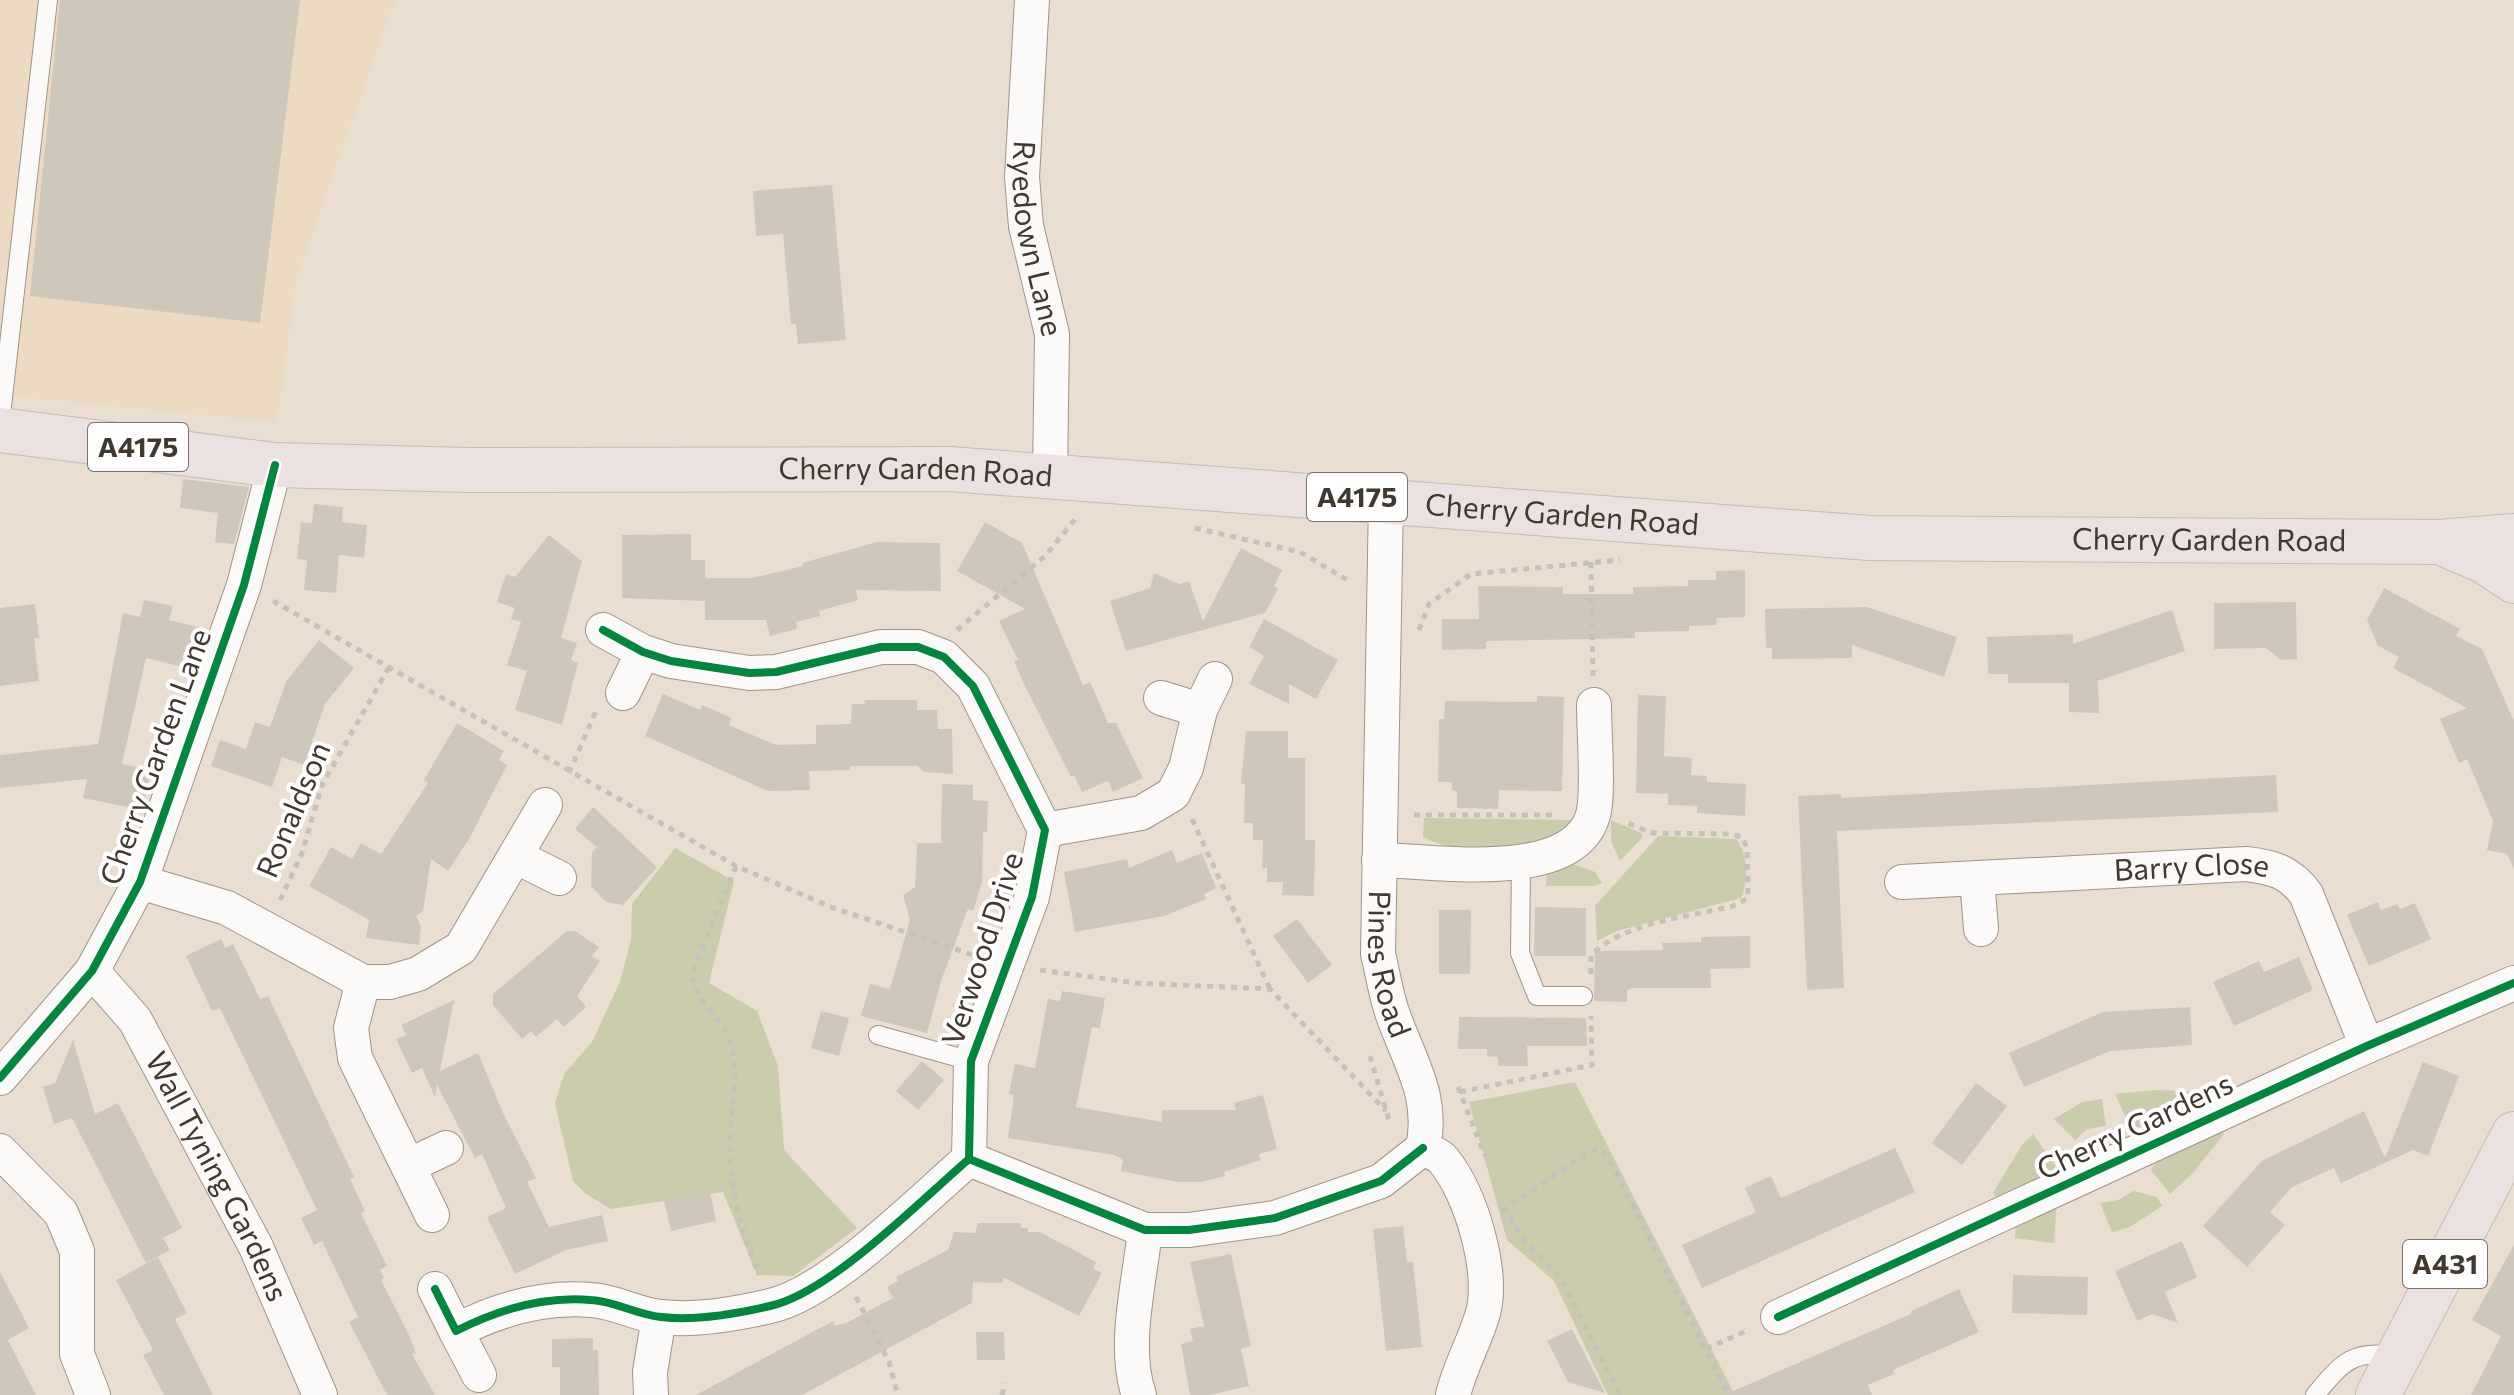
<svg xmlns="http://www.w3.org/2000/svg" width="2514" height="1395" viewBox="0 0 2514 1395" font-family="Commissioner,sans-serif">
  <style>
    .built { fill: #eddac2 }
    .green { fill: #cbcbae }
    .building { fill: #d0c7bb }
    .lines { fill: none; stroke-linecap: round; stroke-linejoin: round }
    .service-casing { stroke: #9e958a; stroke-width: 20 }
    .minor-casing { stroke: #9e958a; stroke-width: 36 }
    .primary-casing { stroke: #c3bdb6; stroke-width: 46 }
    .path { stroke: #c5c1bb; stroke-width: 5; stroke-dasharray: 6 6; stroke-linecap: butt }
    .service { stroke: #fcfaf8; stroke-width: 18 }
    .minor { stroke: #fcfaf8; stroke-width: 34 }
    .primary { stroke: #ece1e1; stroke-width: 44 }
    .cycleway-casing { stroke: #fff; stroke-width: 13 }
    .cycleway { stroke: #00873e; stroke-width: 8 }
    .labels { text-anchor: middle; stroke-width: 8; stroke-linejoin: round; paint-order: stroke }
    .shield { fill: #fff; stroke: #7a746d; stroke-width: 2 }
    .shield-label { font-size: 28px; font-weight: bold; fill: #41392f }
    .street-label { font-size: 30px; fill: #41392f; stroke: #fff }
  </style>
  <rect width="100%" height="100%" fill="#eaded0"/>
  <path class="built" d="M0 0H395L297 277 277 422 0 395Z"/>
  <path class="green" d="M1424 818 1574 820C1548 856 1459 857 1423 837Z
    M1611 820 1641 833 1643 837 1620 861 1611 841Z
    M1658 836 1736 839C1748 853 1749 881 1741 898L1617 931 1597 941 1595 906Z
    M675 848 734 881 709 983 757 1011 778 1066 784 1150 857 1228 793 1276 757 1275 723 1192 611 1209 586 1194 573 1181 555 1103 564 1074 592 1042 620 982 631 939 632 904Z
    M1573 864 1595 872 1602 883 1593 886H1546L1547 873Z
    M1575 1082 1735 1395H1608L1554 1281 1507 1240 1469 1102Z
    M2155 1090 2208 1092 2210 1095 2220 1092 2222 1096 2160 1124 2131 1128 2115 1094Z
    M2102 1099 2106 1126 2087 1129 2075 1140 2054 1119 2082 1102Z
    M2219 1126 2224 1134 2192 1174 2170 1194 2151 1170 2160 1157Z
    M2033 1134 2057 1168 1998 1199 1993 1193 2022 1145Z
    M2134 1191 2157 1197 2162 1206 2130 1227 2112 1232 2100 1203 2118 1200Z
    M2057 1200 2054 1243 2015 1238 2016 1218Z"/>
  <path class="building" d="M60 0H300L260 323 30 296Z
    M832 185 846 340 798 344 796 324H791L783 234 756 236 753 191Z
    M183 479 249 487 234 544 215 542 218 513 180 508Z
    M314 504 343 507 342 522 367 525 364 558 339 555 336 593 304 590 307 560 297 559 301 522 312 523Z
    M985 522 1022 543 1083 685 1090 682 1108 723H1116L1143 778 1113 792 1108 781 1082 792 1074 775 1071 777 1024 684 1014 661 1018 660 999 621 1025 609 957 571Z
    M691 534V560H705V578H752L803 566 802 563 877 542 940 543 941 591 856 590 858 600 819 611 820 616 796 622 797 629 770 636 766 620H705V601L622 598V535Z
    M549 535 582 561 561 638 577 643 571 660 578 663 562 725 515 710 527 671 507 665 521 622 511 619 515 608 497 602 506 574 515 577Z
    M1241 548 1282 570 1274 586 1278 589 1265 613 1126 651 1110 601 1150 588 1154 573 1179 584 1189 581 1203 621Z
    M1745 570V617L1717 618 1716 625 1689 626V631L1635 632V638L1486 641V649L1442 650V619H1479L1478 586 1563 587V594H1633V587L1688 586V580H1716V571Z
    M2384 588 2460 629 2456 636 2482 649 2514 721V869L2507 854 2487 850 2493 821 2467 759 2459 763 2440 719 2467 708 2393 668 2399 657 2378 646 2367 620Z
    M144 600 173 606 169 620 201 628 192 669 146 658 122 764 151 770 142 810 83 798 87 779 0 788V755L98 744 123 613 140 617Z
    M2296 602 2297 659 2281 660 2266 648 2214 649V603Z
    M35 604 39 638H34L39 681 0 686V608Z
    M1867 607 1957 637 1944 677 1852 645V658L1772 659V648H1766L1765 609Z
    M2172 610 2185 651 2098 681 2099 713 2069 712V683H2008V674H1988L1987 637 2073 634V644Z
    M1264 619 1338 660 1316 699 1289 684V704L1249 684 1264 656 1249 647Z
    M319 640 354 668 325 704 304 765 282 757 272 787 211 766 220 740 246 749 255 722 270 727 286 682Z
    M663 694 700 710 702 705 732 718 729 725 776 745 816 744V725L851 724 852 704H865L864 700H917V710H937L938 729H952L953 774 924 772 918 766H850V770L809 771 810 790 768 791 645 736Z
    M1638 695 1666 696 1664 756 1692 758 1691 775 1707 776V782L1746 784 1745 816 1697 813V806L1668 805V794L1636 793Z
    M1537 696 1564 697 1562 791 1499 790 1498 809 1457 808V791L1452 790V782H1438L1439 719H1444L1445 701 1537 702Z
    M457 723 504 751 499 760 507 765 469 839 448 871 431 859 423 911 416 916 421 927 419 945 366 938 369 920 309 886 331 847 352 859 361 843 381 854 428 783 424 780Z
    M1246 731H1288V758H1305V840H1315L1314 896 1282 895 1283 882H1267V867L1262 869 1263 840H1253V823H1244L1245 784H1241Z
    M2276 775 2278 812 1837 831 1844 988 1807 990 1798 796 1841 794V798Z
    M942 784 973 785V800L988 801 987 832H983L982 883 973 911 968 909 941 981 927 1033 861 1016 870 984 890 989 910 920 903 895 915 887 917 843H941Z
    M593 807 657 867 623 905 606 902 591 886 592 853 597 847 575 829Z
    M1172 850 1177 863 1202 853 1216 888 1204 894 1206 899 1164 916 1075 932 1064 872 1127 859 1129 868Z
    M2378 902 2381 910 2397 904 2400 909 2415 903 2431 939 2369 966 2347 915Z
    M1535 907 1586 908V956H1534Z
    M1439 910H1471L1470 974H1439Z
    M1297 919 1332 965 1308 983 1273 936Z
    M567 931H575L599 947 592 956 600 961 577 996 586 1007 564 1027 557 1019 536 1037 531 1031 522 1039 493 1005V994Z
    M1750 936V968L1710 969 1711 988H1634L1627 990V1002L1594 1001 1595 951 1663 950 1662 943 1701 942V937Z
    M221 939 225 948 233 944 260 999 268 996 354 1177 350 1179 365 1211 361 1213 387 1266 380 1270 384 1278 381 1280 408 1333 416 1353 412 1354 435 1395H387L349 1322 358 1317 322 1241 314 1245 301 1218 317 1210 220 1008 212 1011 186 956Z
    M2299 957 2313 990 2234 1026 2213 982 2259 961 2264 972Z
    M1062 991 1105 998 1100 1028 1092 1027 1076 1107 1162 1122V1110H1236L1234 1103 1263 1095 1277 1149 1259 1154 1261 1160 1224 1172 1225 1176 1201 1182H1178L1121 1171 1123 1160 1114 1155 1008 1138 1014 1095 1009 1094 1015 1064 1035 1068 1048 999 1060 1001Z
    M454 1000 440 1071 478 1053 503 1113 536 1178 527 1182 549 1227 602 1215 608 1241 566 1250 515 1274 487 1217 506 1208 482 1154 475 1158 437 1085 435 1097 422 1068 412 1073 396 1039 406 1035 401 1025Z
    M2190 1007 2192 1045 2110 1051 2024 1087 2009 1053 2103 1012Z
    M821 1011 849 1018 839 1056 811 1048Z
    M1459 1017 1586 1018 1587 1046H1527L1528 1066H1498V1057L1487 1056V1049H1458Z
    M73 1040 95 1114 118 1103 182 1228 163 1238 170 1250 146 1263 72 1118 54 1124 43 1087 55 1083Z
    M922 1061 944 1080 918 1110 896 1091Z
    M2423 1062 2459 1076 2428 1156 2413 1150 2341 1183 2334 1168 2292 1187 2270 1212 2285 1225 2247 1267 2203 1226 2262 1161 2364 1111 2385 1158Z
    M1976 1083 2007 1106 1962 1165 1932 1143Z
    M1895 1148 1915 1192 1702 1288 1682 1245 1756 1212 1745 1188 1771 1176 1781 1198Z
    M710 1191 716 1221 671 1231 664 1200Z
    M978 1223H1021V1228H1028V1232H1040L1096 1262 1093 1269 1102 1273 1079 1316 1003 1277V1283L973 1282 972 1303 802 1395H696L833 1321 835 1326 846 1323 893 1298 887 1287 898 1281 896 1277 948 1250 954 1232 975 1233Z
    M1403 1226 1407 1262H1413L1422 1347 1386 1351 1373 1229Z
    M2182 1241 2197 1277 2165 1292 2178 1323 2152 1314 2137 1321 2115 1271Z
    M2514 1245V1395H2471L2501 1336 2472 1320Z
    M1231 1254 1251 1346 1241 1349 1249 1386 1209 1395H1190L1181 1344 1193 1341 1190 1329 1204 1326 1190 1262Z
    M158 1257 187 1313 175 1319 213 1395H164L143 1355 153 1350 116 1280Z
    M0 1272 29 1328 8 1340 36 1395H0Z
    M2013 1275 2088 1277 2087 1315 2012 1313Z
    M1959 1289 1979 1332 1893 1370 1894 1374 1868 1385 1872 1395H1724L1911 1314V1311Z
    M1572 1329 1605 1393 1568 1382 1547 1341Z
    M976 1332H1004L1005 1360H977Z
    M593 1338V1350H598L599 1395H560V1367H552V1339Z"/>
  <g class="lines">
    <defs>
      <path id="service" d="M0 424 48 0
        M1521 862 1520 953 1537 996H1583
        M878 1035 971 1061
        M2315 1395C2342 1363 2352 1349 2396 1356"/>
      <g id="minor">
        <path id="s1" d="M1032 0 1022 177 1026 226 1052 334 1050 477"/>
        <path id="s2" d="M1386 499 1378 954C1383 974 1386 996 1393 1015 1410 1063 1434 1096 1423 1148 1430 1152 1440 1155 1444 1161 1471 1193 1494 1272 1483 1313 1475 1341 1460 1366 1453 1395"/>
        <path d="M603 630 643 652 671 661 749 673 776 672 881 647H918L944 657 973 686 1045 830 1032 897 971 1061 969 1159"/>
        <path d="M623 693 643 652"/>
        <path d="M1161 698 1200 710"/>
        <path d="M1045 830 1141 813 1173 794 1186 768 1200 710 1215 679"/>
        <path d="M517 857 559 878"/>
        <path d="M1379 860C1435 861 1574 884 1593 815 1599 795 1594 730 1594 705"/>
        <path d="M1977 878 1981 929"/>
        <path d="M140 882 227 908 363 982 351 1028 355 1058 432 1215"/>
        <path id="s3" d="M1902 882 2246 864C2273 867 2290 872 2306 894L2367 1046"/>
        <path id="s4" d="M92 971 135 1020 256 1247 320 1395"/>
        <path d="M363 982H390L418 974 461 948 545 805"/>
        <path d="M0 1078 92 971 140 882 244 585 275 465"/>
        <path d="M0 1151 61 1213 77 1251V1354L93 1395"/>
        <path d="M408 1166 446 1148"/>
        <path d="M435 1289 456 1331C497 1310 544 1296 591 1300 615 1301 637 1315 661 1317 695 1321 736 1314 770 1306 830 1293 920 1201 969 1159L1145 1230H1189L1275 1218 1381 1181 1423 1148"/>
        <path d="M1778 1317 2367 1046 2514 983"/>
        <path d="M456 1331 479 1375"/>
        <path d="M651 1395 650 1372 659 1317"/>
        <path d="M1139 1395C1122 1346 1140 1281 1145 1230"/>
      </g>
      <g id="primary">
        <path id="s5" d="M0 430 275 465 468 470 950 469 1869 538 2439 542 2514 536"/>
        <path d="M2442 543 2484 561 2514 581"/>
        <path d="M2378 1395 2514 1134"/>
      </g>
    </defs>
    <use href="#service" class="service-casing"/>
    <use href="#minor" class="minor-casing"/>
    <use href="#primary" class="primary-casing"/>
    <path class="path" d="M1195 528 1300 552 1349 581
      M1591 562 1593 676
      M273 601 736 866 831 907 976 956
      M957 630 1045 556 1077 517
      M1419 630 1429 604 1471 574 1620 560
      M569 773 596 711
      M1414 815H1552
      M1192 819 1270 989
      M736 866 692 973C693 1001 717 1011 727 1035 740 1067 734 1093 731 1126 727 1180 739 1226 759 1275
      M280 900 302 853 322 785 389 667
      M1040 970 1136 983 1270 989 1386 1111
      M1591 974V955C1625 922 1688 917 1733 906L1748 898 1747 848 1742 837 1731 834 1652 833 1625 822
      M1370 1056 1390 1124
      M1458 1087 1485 1156
      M1460 1092 1592 1065 1591 1016
      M1502 1211 1590 1151 1599 1149 1608 1158 1729 1395
      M1510 1217 1522 1238 1560 1277 1620 1395
      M856 1297 889 1362 898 1395
      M1706 1349 1748 1330
      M1002 1395 1005 1383"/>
    <use href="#service" class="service"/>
    <use href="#minor" class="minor"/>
    <use href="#primary" class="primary"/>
    <defs>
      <path id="cycleway" d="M603 630 643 652 671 661 749 673 776 672 881 647H918L944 657 973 686 1045 830 1032 897 971 1061 969 1159
        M0 1078 92 971 140 882 244 585 275 465
        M435 1289 456 1331C497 1310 544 1296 591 1300 615 1301 637 1315 661 1317 695 1321 736 1314 770 1306 830 1293 920 1201 969 1159L1145 1230H1189L1275 1218 1381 1181 1423 1148
        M1778 1317 2367 1046 2514 983"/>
    </defs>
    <use href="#cycleway" class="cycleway-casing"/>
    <use href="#cycleway" class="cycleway"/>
  </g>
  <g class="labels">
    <g class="shield">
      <rect x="88" y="423" width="100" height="48" rx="6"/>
      <rect x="1307" y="473" width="100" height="48" rx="6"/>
      <rect x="2403" y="1240" width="84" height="48" rx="6"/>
    </g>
    <g class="shield-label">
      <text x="138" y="457">A4175</text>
      <text x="1357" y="507">A4175</text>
      <text x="2445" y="1274">A431</text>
    </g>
    <g class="street-label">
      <text dy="10" stroke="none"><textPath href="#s1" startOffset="240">Ryedown Lane</textPath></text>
      <text dy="10" stroke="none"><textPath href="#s5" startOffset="918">Cherry Garden Road</textPath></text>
      <text dy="10" stroke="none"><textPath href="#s5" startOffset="1566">Cherry Garden Road</textPath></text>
      <text dy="10" stroke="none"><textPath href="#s5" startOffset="2214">Cherry Garden Road</textPath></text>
      <text transform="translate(156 757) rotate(-70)" y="10">Cherry Garden Lane</text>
      <text transform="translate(294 810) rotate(-67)" y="10">Ronaldson</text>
      <text dy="10" stroke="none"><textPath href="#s3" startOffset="290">Barry Close</textPath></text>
      <text transform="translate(983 949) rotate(-72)" y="10">Verwood Drive</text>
      <text dy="10" stroke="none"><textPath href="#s2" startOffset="466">Pines Road</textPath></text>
      <text transform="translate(2135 1127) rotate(-25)" y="10">Cherry Gardens</text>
      <text dy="10" stroke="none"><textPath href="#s4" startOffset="242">Wall Tyning Gardens</textPath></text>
    </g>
  </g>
</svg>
